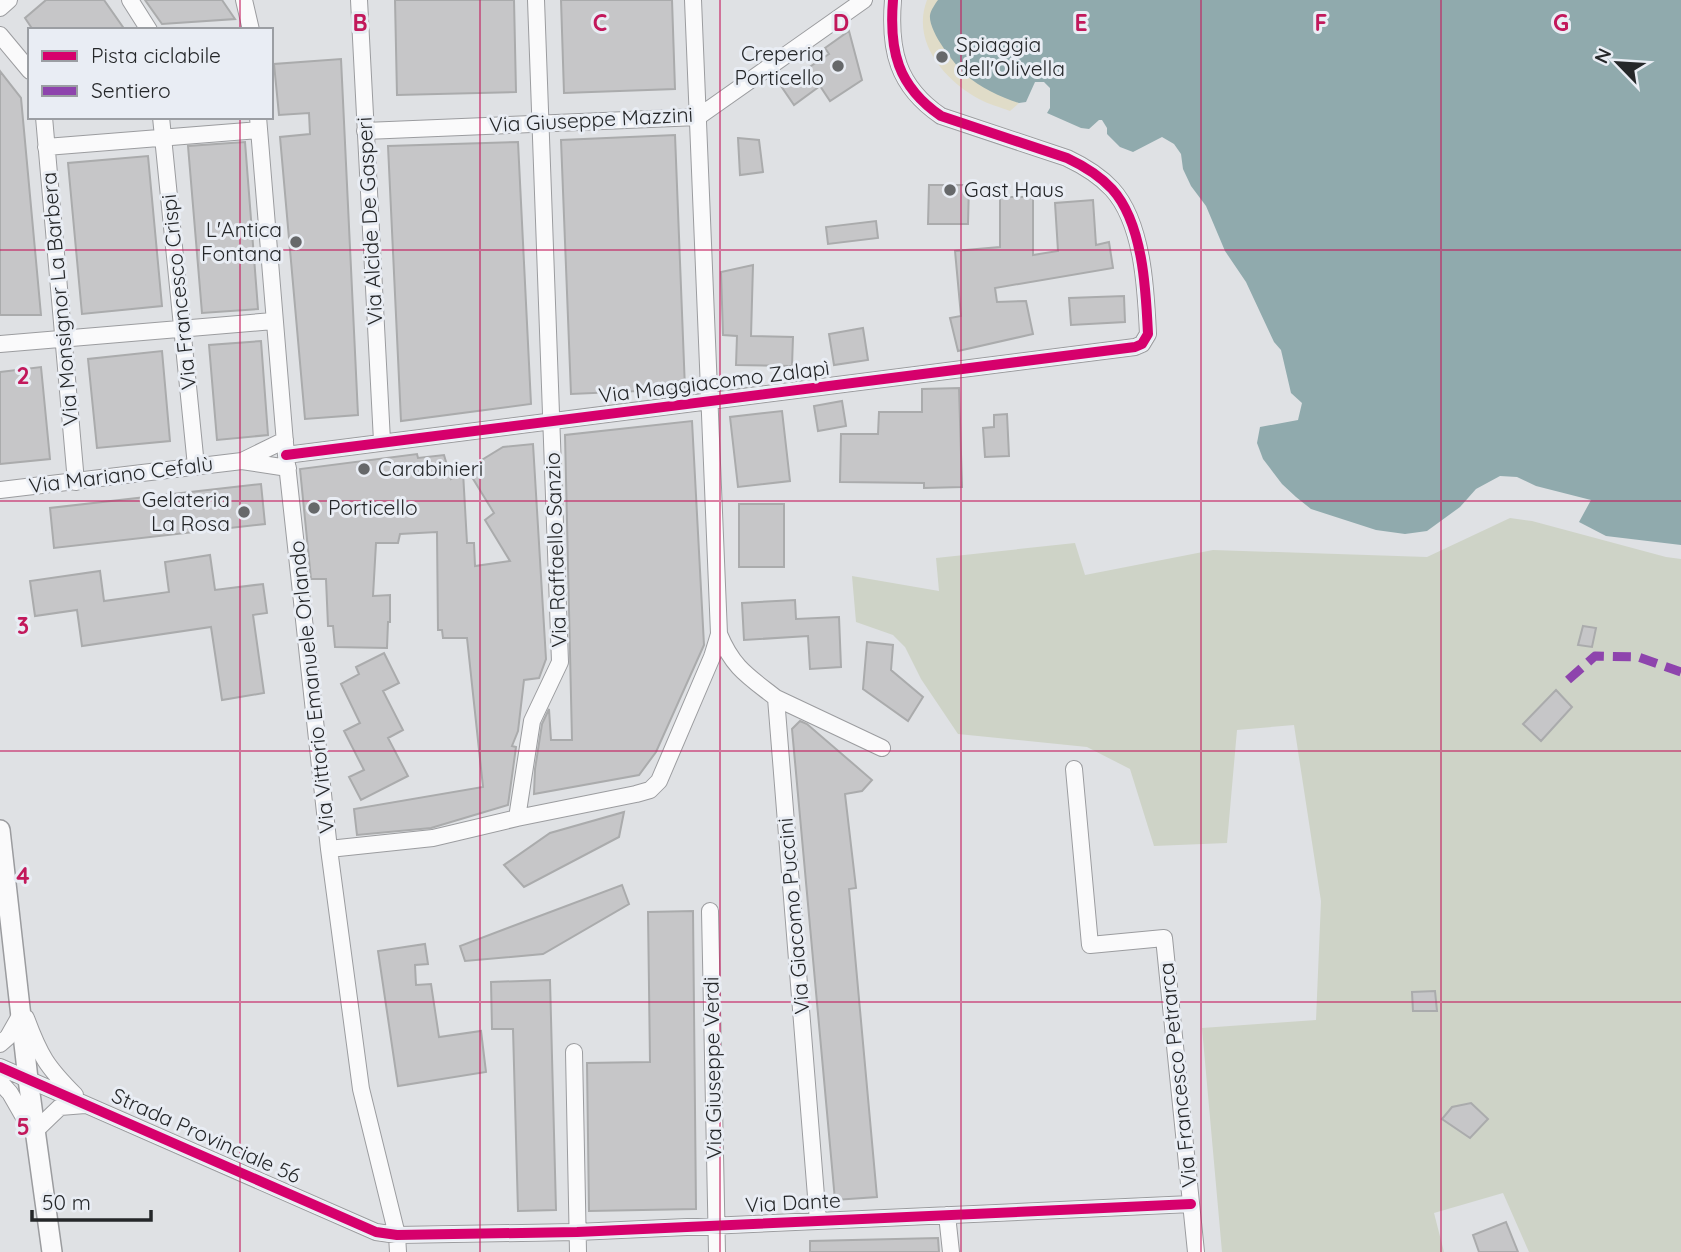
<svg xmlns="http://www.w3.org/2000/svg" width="1681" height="1252" viewBox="0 0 1681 1252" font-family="Quicksand,sans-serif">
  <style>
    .green { fill: #ced3c7 }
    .sand { fill: #e0dcc8 }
    .water { fill: #90aaad }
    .building { fill: #c6c6c8; stroke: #aaabac; stroke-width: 2 }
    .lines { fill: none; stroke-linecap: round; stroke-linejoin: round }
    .minor-casing { stroke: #9b9c9f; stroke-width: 18 }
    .tertiary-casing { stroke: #9b9c9f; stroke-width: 22 }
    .minor { stroke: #fafafb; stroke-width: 16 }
    .tertiary { stroke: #fafafb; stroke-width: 19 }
    .quiet { stroke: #8e44ad; stroke-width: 9; stroke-dasharray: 18 9; stroke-linecap: butt }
    .cycleway-casing { stroke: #e9edf4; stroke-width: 15 }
    .cycleway { stroke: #d6006c; stroke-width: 10 }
    .grid { fill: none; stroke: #c2185b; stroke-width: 2; stroke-opacity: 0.55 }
    .poi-dot { fill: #66686a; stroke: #e9edf4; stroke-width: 2.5 }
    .labels { text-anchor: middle; stroke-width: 6; stroke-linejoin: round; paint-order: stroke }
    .poi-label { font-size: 21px; fill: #252729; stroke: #e9edf4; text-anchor: start }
    .street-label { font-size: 21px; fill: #252729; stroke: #e9edf4 }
    .grid-label { font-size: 23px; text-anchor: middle; font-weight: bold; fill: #c2185b; stroke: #e9edf4; stroke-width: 6; stroke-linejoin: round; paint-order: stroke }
  </style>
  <rect width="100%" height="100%" fill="#dfe1e4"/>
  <path class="green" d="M1510 518 1532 521 1666 557 1681 559V1252H1529L1503 1193 1434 1213 1444 1252H1222L1202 1028 1316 1020 1321 901 1294 725 1237 730 1227 843 1154 846 1130 769 1087 747 958 734 921 679 905 647 893 635 856 622 852 576 939 591 936 558 1075 543 1085 575 1213 550 1427 557Z"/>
  <path class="sand" d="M927 0H938C957 65 952 76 1019 103L1010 111C1000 107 988 104 979 99 944 80 911 41 927 0Z"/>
  <path class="water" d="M938 0H1681V545L1606 536 1579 522 1591 500 1536 486 1517 477 1500 476 1476 489 1460 507 1427 531 1405 534 1376 530 1311 509 1296 497 1282 484 1263 459 1257 443 1260 427 1298 420 1302 403 1291 393 1281 350 1274 342 1246 282 1225 251 1206 206 1191 186 1183 169 1181 154 1174 144 1162 137 1133 152 1120 147 1107 134V128L1102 120H1099L1089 129 1081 128 1047 113 1050 108V88L1044 82H1035L1026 102 1019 103C1002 98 979 87 966 75 954 64 928 31 930 15 931 10 935 4 938 0Z"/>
  <path class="building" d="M46 0H104L125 30H33L25 18Z
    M145 0H222L235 19 162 24Z
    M395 0H514L516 92 397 95Z
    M561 0H672L675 89 564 93Z
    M849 31 862 80 830 101 820 86 794 105 781 86 829 54 825 48Z
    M341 59 358 415 305 419 280 137 310 134 309 113 279 115 274 64Z
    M0 71 21 98 41 315H0Z
    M675 135 685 389 571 394 561 140Z
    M738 138 759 140 763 172 740 175Z
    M245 142 258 309 202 313 188 146Z
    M518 142 531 404 401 421 388 146Z
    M148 156 162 306 82 314 68 163Z
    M929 185H969L968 224H928Z
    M1000 197H1033V255L1058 251 1055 203 1093 200 1096 245 1109 242 1113 268 995 288 997 302 1026 301 1033 334 958 351 950 318 961 316 955 251 1000 247Z
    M876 221 878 238 828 244 826 227Z
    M753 265 751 336 793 337 792 366 736 365 737 336 723 335 721 272Z
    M1124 296 1125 322 1071 325 1069 298Z
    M863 328 868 360 834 365 829 334Z
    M261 341 268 435 217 440 209 345Z
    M162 351 170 441 97 448 88 359Z
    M41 367 50 459 0 464V372Z
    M959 388 962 487 924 488V483L840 482 841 434H878L879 412H922V389Z
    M842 401 846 426 818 431 814 406Z
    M782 411 790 481 738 487 730 417Z
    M1007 414 1009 456 985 457 983 428 994 427V415Z
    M692 421 704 645 656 752 639 775 534 794 535 769 542 724 549 709 551 740H572L565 435Z
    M533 444 546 659 539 678 524 680 518 731 512 746 516 747 508 805 431 828 357 835 354 809 483 787 467 638H443L442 630H438L437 532 400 534 398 543H376L373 596 390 595V622H388L387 648 335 647 333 626H328L326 579H311L300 469 417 454 418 458 444 455 451 479 463 472 467 543H474L475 566 510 561 485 520 494 513 467 469 503 447Z
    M261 484 265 524 54 548 50 508Z
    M739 504H784V567H739Z
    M210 555 215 590 263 584 267 613 253 615 264 693 222 700 211 627 82 646 77 610 35 616 30 581 100 571 104 601 169 592 165 562Z
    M795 600 796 619 839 617 841 667 810 669 808 636 744 640 742 603Z
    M1583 626 1596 628 1592 647 1578 645Z
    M867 642 893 645 891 670 923 697 908 721 863 689Z
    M384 653 399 683 383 691 403 730 388 738 408 776 361 800 349 777 364 770 344 731 360 723 341 684 359 674 356 667Z
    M1556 690 1572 707 1541 741 1523 724Z
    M800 721 807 724 872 780 862 791 845 794 856 888 849 889 877 1197 835 1200 792 729Z
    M624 812 619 837 524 887 504 865 550 833Z
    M622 885 629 904 543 954 465 961 460 946Z
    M693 911 696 1209 589 1211 587 1063 650 1062 648 912Z
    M425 944 428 964 415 965 416 985 431 984 439 1037 481 1031 486 1072 398 1086 378 951Z
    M550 980 556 1210 518 1211 513 1029H492L491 982Z
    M1435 991 1437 1011H1413L1412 992Z
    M1471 1103 1488 1119 1470 1138 1442 1119 1452 1107Z
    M1506 1222 1518 1252H1479L1473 1235Z
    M938 1238 939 1252H810V1241Z"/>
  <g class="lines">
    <defs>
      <path id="minor" d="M130 0 149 30
        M244 0 251 30
        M359 0 382 441
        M0 8 9 0
        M0 35 30 71
        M44 117 76 482
        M161 117 196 466
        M258 117 286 455 329 849 361 1089 397 1235 398 1252
        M365 131 698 117 864 0
        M46 147 259 130
        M0 344 273 321
        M286 455 1135 347 1142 344 1148 334C1146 290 1143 223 1112 189 1099 175 1084 166 1067 158L941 116C897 86 889 50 893 0
        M242 461 285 440
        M0 490 242 461 288 468
        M719 634C733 668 748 676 776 698L818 1221
        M776 698 882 748
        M1074 769 1090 945 1164 938 1196 1252
        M517 818 636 794 650 790 659 781 712 657 719 634 693 0
        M329 849 433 838 517 818 532 721 560 662 536 0
        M710 911 717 1252
        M26 1018C40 1056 47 1067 75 1095
        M0 1044 8 1037 21 1014
        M574 1052 578 1252
        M0 1067 376 1232 397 1235 577 1232 1191 1204
        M0 1082 10 1093 33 1133
        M35 1131 60 1107 85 1105
        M947 1215 951 1252"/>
      <path id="tertiary" d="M0 830 28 1079 52 1252"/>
    </defs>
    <use href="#minor" class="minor-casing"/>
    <use href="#tertiary" class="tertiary-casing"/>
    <use href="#minor" class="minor"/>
    <use href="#tertiary" class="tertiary"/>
    <path class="quiet" d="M1568 680 1595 656 1638 657 1681 672"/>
    <defs>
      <path id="cycleway" d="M286 455 1135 347 1142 344 1148 334C1146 290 1143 223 1112 189 1099 175 1084 166 1067 158L941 116C897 86 889 50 893 0
        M0 1067 376 1232 397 1235 577 1232 1191 1204"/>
    </defs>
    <use href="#cycleway" class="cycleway-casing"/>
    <use href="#cycleway" class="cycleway"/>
  </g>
  <path class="grid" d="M240 0V30M480 0V1252M720 0V1252M961 0V1252M1201 0V1252M1441 0V1252M240 117V1252M0 250H1681M0 501H1681M0 751H1681M0 1002H1681"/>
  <g class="poi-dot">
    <circle cx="942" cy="57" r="7"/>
    <circle cx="838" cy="66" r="7"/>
    <circle cx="950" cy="190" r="7"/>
    <circle cx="296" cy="242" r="7"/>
    <circle cx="364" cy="469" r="7"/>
    <circle cx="314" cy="508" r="7"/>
    <circle cx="244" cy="512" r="7"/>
  </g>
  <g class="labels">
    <g class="poi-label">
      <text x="956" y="52">Spiaggia<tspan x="956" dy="24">dell'Olivella</tspan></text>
      <text x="824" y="61" text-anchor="end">Creperia<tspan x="824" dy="24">Porticello</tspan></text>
      <text x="964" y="197">Gast Haus</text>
      <text x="282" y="237" text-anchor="end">L'Antica<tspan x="282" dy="24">Fontana</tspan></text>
      <text x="378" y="476">Carabinieri</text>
      <text x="230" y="507" text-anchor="end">Gelateria<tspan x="230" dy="24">La Rosa</tspan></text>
      <text x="328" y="515">Porticello</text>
    </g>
    <g class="street-label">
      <text transform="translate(591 120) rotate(-3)" y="7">Via Giuseppe Mazzini</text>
      <text transform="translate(370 221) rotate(-93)" y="7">Via Alcide De Gasperi</text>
      <text transform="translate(179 292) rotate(-96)" y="7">Via Francesco Crispi</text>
      <text transform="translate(60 299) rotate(-95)" y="7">Via Monsignor La Barbera</text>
      <text transform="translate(714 382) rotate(-7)" y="7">Via Maggiacomo Zalapì</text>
      <text transform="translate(121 475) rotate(-7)" y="7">Via Mariano Cefalù</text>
      <text transform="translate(556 550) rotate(-92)" y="7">Via Raffaello Sanzio</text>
      <text transform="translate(312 687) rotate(-96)" y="7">Via Vittorio Emanuele Orlando</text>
      <text transform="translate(794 916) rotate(-95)" y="7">Via Giacomo Puccini</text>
      <text transform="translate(713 1068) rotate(-91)" y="7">Via Giuseppe Verdi</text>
      <text transform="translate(1178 1075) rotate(-96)" y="7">Via Francesco Petrarca</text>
      <text transform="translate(206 1136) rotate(24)" y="7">Strada Provinciale 56</text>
      <text transform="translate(793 1203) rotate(-3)" y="7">Via Dante</text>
    </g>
  </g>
  <g class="grid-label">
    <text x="360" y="31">B</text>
    <text x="600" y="31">C</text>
    <text x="841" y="31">D</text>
    <text x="1081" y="31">E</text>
    <text x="1321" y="31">F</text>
    <text x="1561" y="31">G</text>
    <text x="23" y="384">2</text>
    <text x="23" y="634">3</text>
    <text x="23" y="884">4</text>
    <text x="23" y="1135">5</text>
  </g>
  <rect x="28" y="28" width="245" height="91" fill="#e9edf4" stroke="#9b9ea3" stroke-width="2"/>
  <rect x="42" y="51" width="35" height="10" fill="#d6006c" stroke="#9b9ea3" stroke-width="2"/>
  <text x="91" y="63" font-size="21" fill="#252729">Pista ciclabile</text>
  <rect x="42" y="86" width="35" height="10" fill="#8e44ad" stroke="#9b9ea3" stroke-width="2"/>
  <text x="91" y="98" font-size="21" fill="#252729">Sentiero</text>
  <g transform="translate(1618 63) rotate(295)" stroke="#e9edf4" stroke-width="5" paint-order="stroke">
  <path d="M0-5L12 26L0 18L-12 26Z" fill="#252729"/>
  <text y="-10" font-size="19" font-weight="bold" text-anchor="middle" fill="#252729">N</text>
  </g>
  <path d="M32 1210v10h119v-10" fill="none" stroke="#252729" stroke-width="3.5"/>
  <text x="42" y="1210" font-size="21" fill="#252729" stroke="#e9edf4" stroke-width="5" paint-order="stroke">50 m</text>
</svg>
